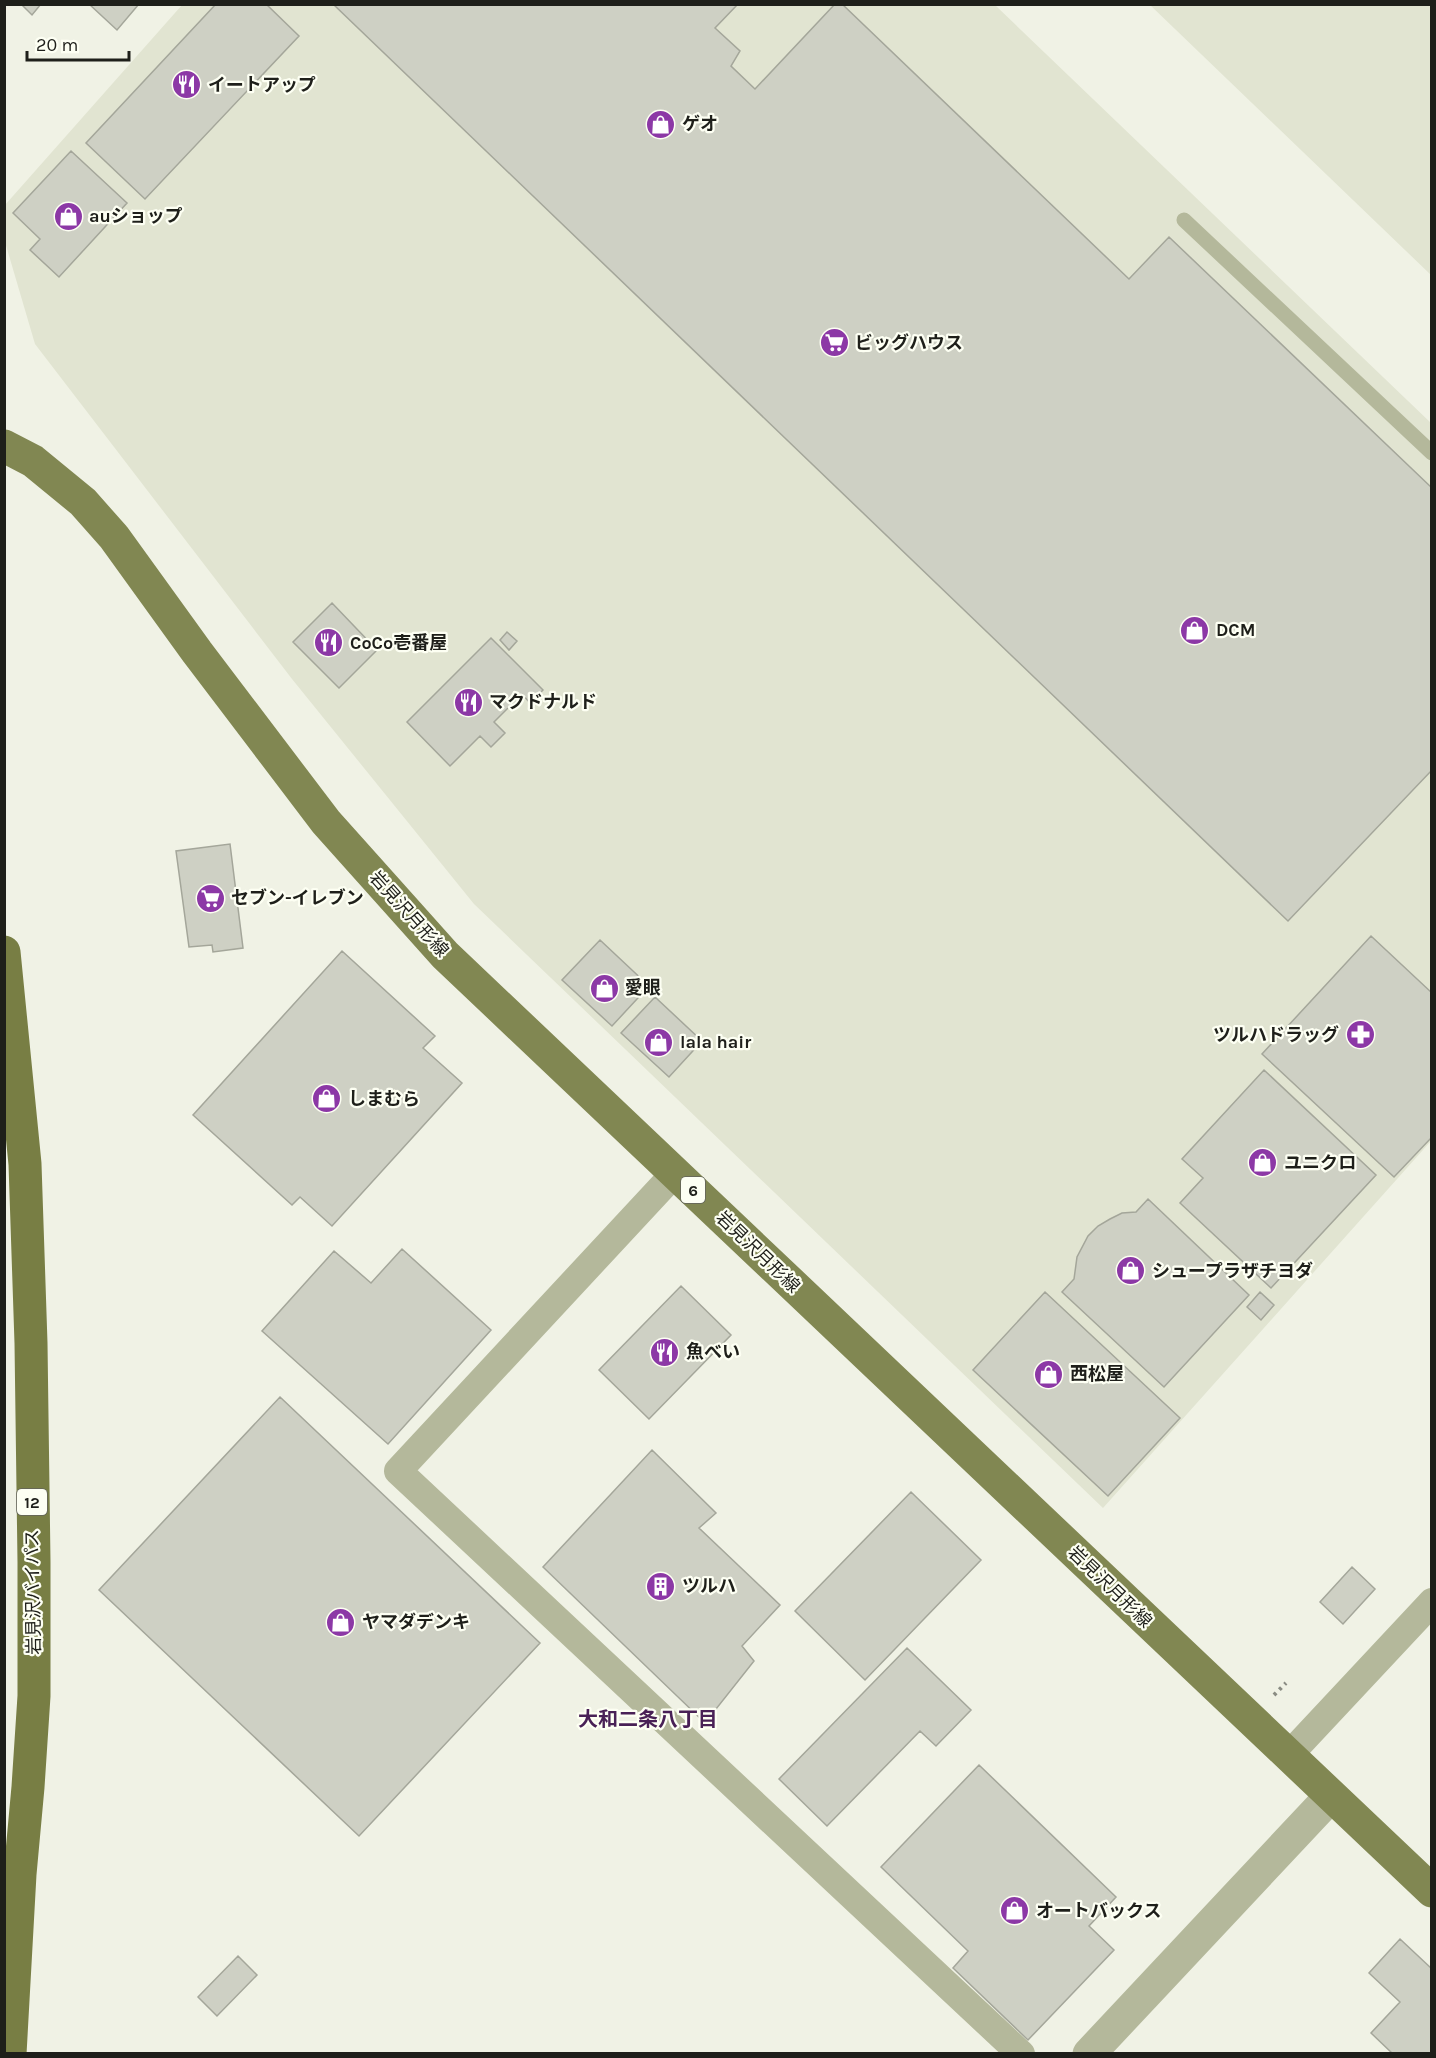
<svg xmlns="http://www.w3.org/2000/svg" width="1436" height="2058" viewBox="0 0 1436 2058" font-family="Karla,'Noto Sans JP',sans-serif">
  <style>
    .built { fill: #e1e4d1 }
    .building { fill: #ced0c4; stroke: #a4a69a; stroke-width: 1.5 }
    .lines { fill: none; stroke-linecap: round; stroke-linejoin: round }
    .path { stroke: #8a8c83; stroke-width: 4; stroke-dasharray: 3 4.5; stroke-linecap: butt }
    .service { stroke: #b4b89b; stroke-width: 15 }
    .minor { stroke: #b4b89b; stroke-width: 28 }
    .tertiary { stroke: #b4b89b; stroke-width: 33 }
    .primary { stroke: #818752; stroke-width: 33 }
    .trunk { stroke: #787e44; stroke-width: 33 }
    .labels { text-anchor: middle; stroke-width: 4.5; stroke-linejoin: round; paint-order: stroke }
    .shield { fill: #fdfff3; stroke: #61625b; stroke-width: 1.5 }
    .shield-label { font-size: 16px; font-weight: bold; fill: #1e1f1a }
    .poi-label { font-size: 18px; font-weight: bold; fill: #1e1f1a; stroke: #fdfff3; text-anchor: start }
    .street-label { font-size: 18px; fill: #1e1f1a; stroke: #fdfff3 }
    .neighbourhood-label { font-size: 20px; font-weight: bold; fill: #492156; stroke: #fdfff3 }
  </style>
  <rect width="100%" height="100%" fill="#f0f2e5"/>
  <path class="built" d="M182 5H995L1431 423V1141L1103 1508 474 904 292 679 35 344 5 242V205Z
    M1150 5H1431V275Z"/>
  <path class="building" d="M21 4H41L32 15Z
    M89 4H139L117 30Z
    M216 4H266L299 36 145 199 86 143Z
    M333 4H738L715 28 740 51 731 66 755 89 835 4H842L1129 279 1169 237 1432 488V770L1288 921Z
    M71 151 127 203 59 277 30 250 40 239 13 213Z
    M332 603 377 650 339 688 293 642Z
    M507 632 517 641 509 650 500 640Z
    M491 638 543 690 530 703 522 694 494 722 505 733 491 747 480 736 450 766 407 722Z
    M230 844 243 948 213 952 212 945 189 947 176 851Z
    M1371 936 1432 993V1137L1394 1177 1262 1054Z
    M600 940 649 986 612 1026 562 980Z
    M342 951 435 1036 423 1048 462 1083 332 1226 300 1197 292 1205 193 1115Z
    M655 997 702 1041 669 1077 621 1033Z
    M1264 1070 1376 1175 1271 1288 1180 1203 1203 1178 1182 1159Z
    M1148 1199 1249 1295 1164 1387 1062 1292 1074 1279 1077 1257 1088 1236 1098 1226 1110 1219 1122 1213 1136 1212Z
    M402 1249 491 1330 388 1444 262 1331 334 1251 371 1283Z
    M681 1286 731 1335 649 1419 599 1370Z
    M1045 1292 1180 1418 1108 1496 973 1370Z
    M1260 1292 1274 1305 1261 1320 1247 1307Z
    M280 1397 540 1643 359 1836 99 1590Z
    M652 1450 716 1513 699 1528 780 1605 742 1646 754 1661 705 1723 543 1567Z
    M911 1492 981 1560 865 1680 795 1611Z
    M1352 1567 1375 1589 1343 1624 1320 1602Z
    M907 1648 971 1710 936 1746 920 1731 827 1826 779 1779Z
    M979 1765 1116 1897 1089 1926 1114 1950 1028 2040 953 1968 968 1951 881 1867Z
    M1400 1939 1432 1969V2054H1393L1371 2033 1400 2002 1369 1973Z
    M238 1956 257 1975 217 2016 198 1997Z"/>
  <g class="lines">
    <path class="path" d="M1274 1695 1286 1683"/>
    <path class="service" d="M1184 220 1432 453"/>
    <path class="minor" d="M675 1173 398 1471 1021 2054
      M1288 1756 1432 1602"/>
    <path class="tertiary" d="M1089 2054 1330 1797"/>
    <path class="primary" d="M4 446 33 461 83 502 114 537 197 652 326 822 445 955 1432 1891"/>
    <path class="trunk" d="M4 952 25 1164 31 1343 34 1562V1696L28 1787 20 1874 10 2054"/>
  </g>
  <defs>
    <symbol id="restaurant-disc" viewBox="-11 -11 22 22"><circle r="9.5" fill="#8c38a6" stroke="#fdfff3"/><path d="M-5-6h1v4h1v-4h1v4h1v-4h1v5L-1.5 .5V6h-2V.5L-5-1ZM5-6V6H3V1.5H1.5Q1.5-4 5-6Z" fill="#fff"/></symbol>
    <symbol id="shop-disc" viewBox="-11 -11 22 22"><circle r="9.5" fill="#8c38a6" stroke="#fdfff3"/><path d="M-5-2.5h2.3a2.7 3.5 0 0 1 5.4 0H5L5.5 6h-11ZM-1.5-2.5h3a1.5 2.3 0 0 0-3 0Z" fill="#fff"/></symbol>
    <symbol id="supermarket-disc" viewBox="-11 -11 22 22"><circle r="9.5" fill="#8c38a6" stroke="#fdfff3"/><path d="M-6-5.5h2.5l.6 2H6L4.5 2H-2.5L-4.4-4H-6ZM-1.5 3.2a1.3 1.3 0 1 0 .1 0ZM3 3.2a1.3 1.3 0 1 0 .1 0Z" fill="#fff"/></symbol>
    <symbol id="pharmacy-disc" viewBox="-11 -11 22 22"><circle r="9.5" fill="#8c38a6" stroke="#fdfff3"/><path d="M-2-6h4v4h4v4h-4v4h-4v-4h-4v-4h4Z" fill="#fff"/></symbol>
    <symbol id="building-disc" viewBox="-11 -11 22 22"><circle r="9.5" fill="#8c38a6" stroke="#fdfff3"/><path d="M-4-6H4V6H1V3H-1V6H-4ZM-2.5-4.3h1.7v1.8h-1.7ZM.8-4.3h1.7v1.8H.8ZM-2.5-1h1.7V.8h-1.7ZM.8-1h1.7V.8H.8Z" fill="#fff"/></symbol>
  </defs>
  <g fill-rule="evenodd">
    <use href="#restaurant-disc" x="170" y="68" width="33" height="33"/>
    <use href="#shop-disc" x="644" y="108" width="33" height="33"/>
    <use href="#shop-disc" x="52" y="200" width="33" height="33"/>
    <use href="#supermarket-disc" x="818" y="326" width="33" height="33"/>
    <use href="#shop-disc" x="1178" y="614" width="33" height="33"/>
    <use href="#restaurant-disc" x="312" y="626" width="33" height="33"/>
    <use href="#restaurant-disc" x="452" y="686" width="33" height="33"/>
    <use href="#supermarket-disc" x="194" y="882" width="33" height="33"/>
    <use href="#shop-disc" x="588" y="972" width="33" height="33"/>
    <use href="#pharmacy-disc" x="1344" y="1018" width="33" height="33"/>
    <use href="#shop-disc" x="642" y="1026" width="33" height="33"/>
    <use href="#shop-disc" x="310" y="1082" width="33" height="33"/>
    <use href="#shop-disc" x="1246" y="1146" width="33" height="33"/>
    <use href="#shop-disc" x="1114" y="1254" width="33" height="33"/>
    <use href="#restaurant-disc" x="648" y="1336" width="33" height="33"/>
    <use href="#shop-disc" x="1032" y="1358" width="33" height="33"/>
    <use href="#building-disc" x="644" y="1570" width="33" height="33"/>
    <use href="#shop-disc" x="324" y="1606" width="33" height="33"/>
    <use href="#shop-disc" x="998" y="1894" width="33" height="33"/>
  </g>
  <g class="labels">
    <g class="shield">
      <rect x="681" y="1177" width="24" height="26" rx="4.5"/>
      <rect x="17" y="1489" width="30" height="26" rx="4.5"/>
    </g>
    <g class="shield-label">
      <text x="693" y="1196">6</text>
      <text x="32" y="1508">12</text>
    </g>
    <g class="poi-label">
      <text x="208" y="91">イートアップ</text>
      <text x="682" y="130">ゲオ</text>
      <text x="89" y="222">auショップ</text>
      <text x="855" y="349">ビッグハウス</text>
      <text x="1216" y="636">DCM</text>
      <text x="350" y="649">CoCo壱番屋</text>
      <text x="489" y="708">マクドナルド</text>
      <text x="231" y="904">セブン-イレブン</text>
      <text x="625" y="994">愛眼</text>
      <text x="1339" y="1041" text-anchor="end">ツルハドラッグ</text>
      <text x="680" y="1048">lala hair</text>
      <text x="348" y="1105">しまむら</text>
      <text x="1284" y="1169">ユニクロ</text>
      <text x="1152" y="1277">シュープラザチヨダ</text>
      <text x="686" y="1358">魚べい</text>
      <text x="1070" y="1380">西松屋</text>
      <text x="682" y="1592">ツルハ</text>
      <text x="362" y="1628">ヤマダデンキ</text>
      <text x="1036" y="1917">オートバックス</text>
    </g>
    <g class="street-label">
      <text transform="translate(409 914) rotate(48)" y="6">岩見沢月形線</text>
      <text transform="translate(758 1252) rotate(44)" y="6">岩見沢月形線</text>
      <text transform="translate(1110 1587) rotate(44)" y="6">岩見沢月形線</text>
      <text transform="translate(33 1592) rotate(-91)" y="6">岩見沢バイパス</text>
    </g>
    <g class="neighbourhood-label">
      <text x="648" y="1726">大和二条八丁目</text>
    </g>
  </g>
  <rect width="1436" height="2058" fill="none" stroke="#1e1f1a" stroke-width="12"/>
  <path d="M27 51v9h102v-9" fill="none" stroke="#1e1f1a" stroke-width="3"/>
  <text x="36" y="51" font-size="18" fill="#1e1f1a" stroke="#fdfff3" stroke-width="4.5" paint-order="stroke">20 m</text>
</svg>
